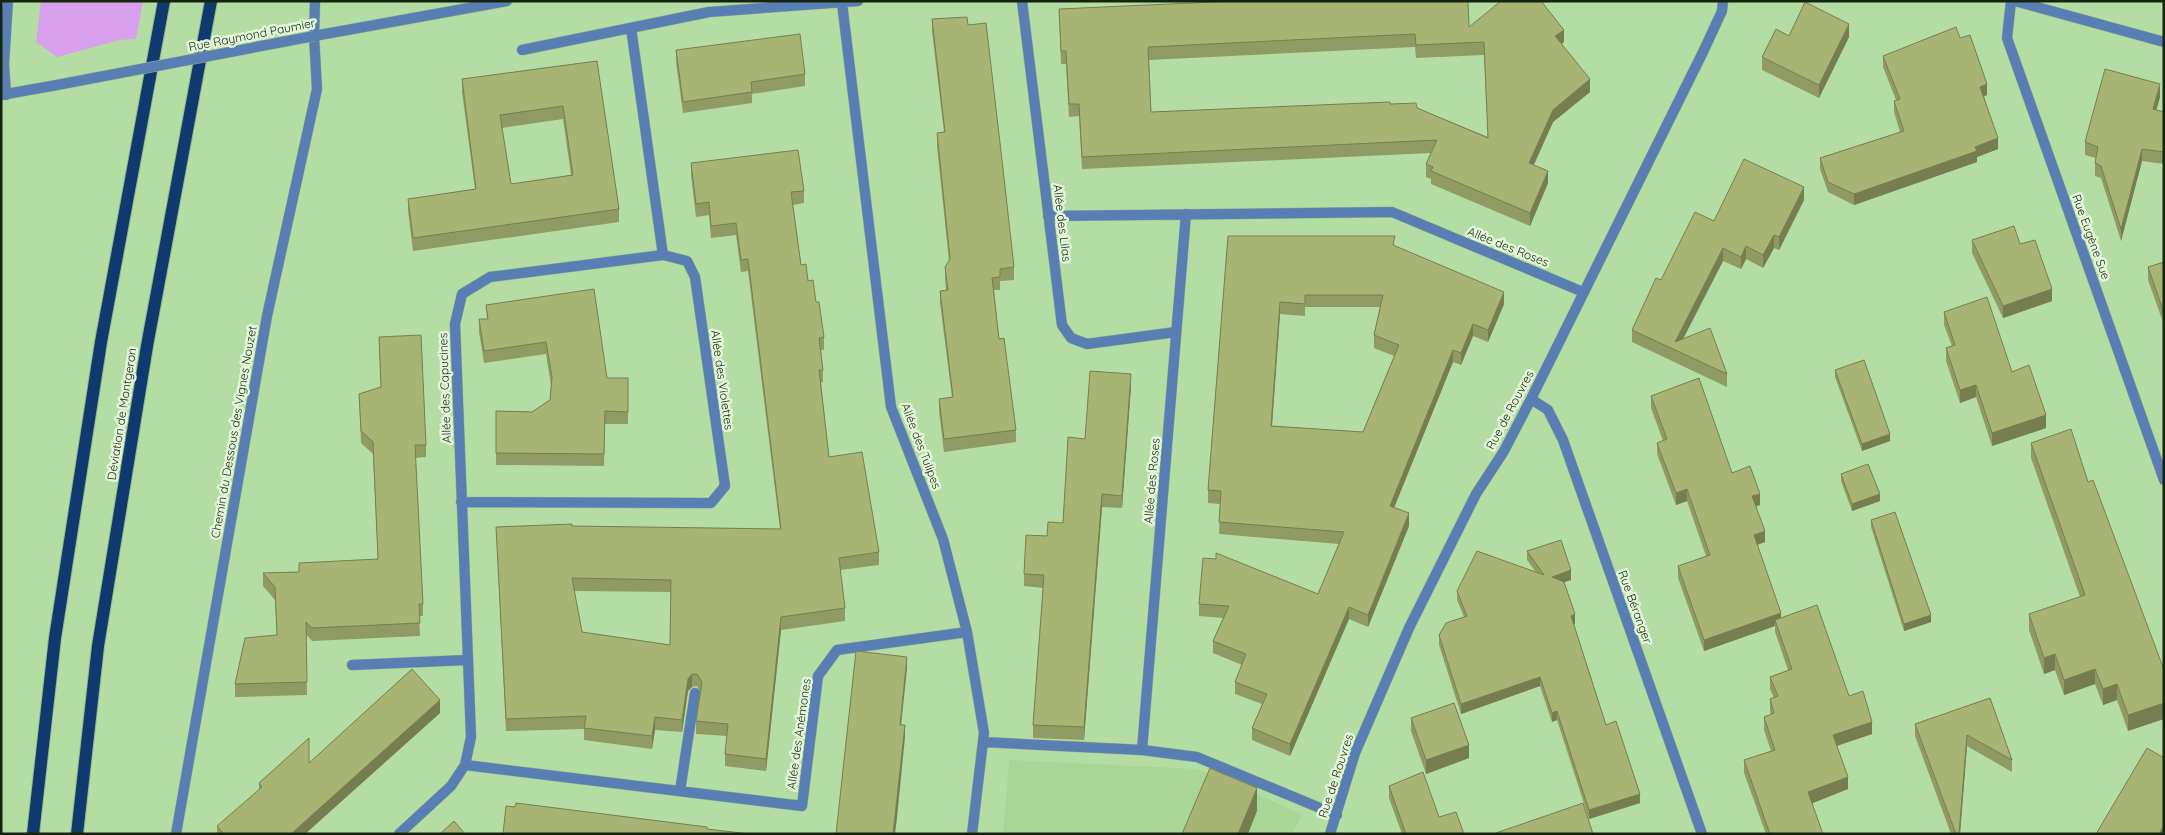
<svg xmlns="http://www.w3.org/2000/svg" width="2165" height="835" viewBox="0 0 2165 835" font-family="Quicksand,sans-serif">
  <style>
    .built { fill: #a9d696 }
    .green { fill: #d79fec }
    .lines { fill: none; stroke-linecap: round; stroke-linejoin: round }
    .street-casing { stroke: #94b886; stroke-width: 11 }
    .primary-casing { stroke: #94b886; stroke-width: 14 }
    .street { stroke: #587eb3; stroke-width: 10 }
    .primary { stroke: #0f3a70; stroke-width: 12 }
    .street-bridge-casing { stroke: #94b886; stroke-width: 11; stroke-linecap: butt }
    .street-bridge { stroke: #587eb3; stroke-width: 10 }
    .wall { fill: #909b63; fill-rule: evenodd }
    .shaded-wall { fill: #767e50 }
    .building { fill: #a8b473; stroke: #767e50; fill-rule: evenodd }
    .labels { text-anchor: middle; stroke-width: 5; stroke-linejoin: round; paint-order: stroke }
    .street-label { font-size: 12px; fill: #15240e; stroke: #e2f7da }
  </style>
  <rect width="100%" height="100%" fill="#b4dda4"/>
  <path class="built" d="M1009 760 1198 769 1302 814 1293 834H1003Z"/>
  <path class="green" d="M41 1H143L136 39 119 40 57 57 36 42Z"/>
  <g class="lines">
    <defs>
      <path id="street" d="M1022 1 1062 325 1071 338 1087 344 1176 332
        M2011 1 2007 38 2164 480
        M2015 1 2164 42
        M842 3 891 407 943 539 967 632 984 733 972 834
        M314 36 507 1
        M522 50 709 12 858 1
        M1 95 57 85
        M6 95 4 64 8 1
        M1048 216 1392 212 1583 292
        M1531 399 1548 410 1563 440 1702 834
        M461 502 711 503 725 486 695 277 687 261 663 255 631 28
        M352 665 467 660
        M983 742 1142 750 1197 757 1337 815
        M1142 750 1186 214
        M465 765 802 806 818 676 837 650 967 632
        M680 791 695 693
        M176 834 267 316 317 89 314 36 315 1
        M399 834 451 786 465 765 471 737 455 324 462 294 490 277 663 255
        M1330 834 1355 753 1409 628 1476 494 1504 451 1531 399 1703 52 1722 11 1723 1"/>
      <path id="primary" d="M33 834 55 638 101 342 164 1
        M77 834 98 646 147 346 211 1"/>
    </defs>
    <use href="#street" class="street-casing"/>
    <use href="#primary" class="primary-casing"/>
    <use href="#street" class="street"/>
    <use href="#primary" class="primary"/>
    <defs>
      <path id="street-bridge" d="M57 85 314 36"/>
    </defs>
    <use href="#street-bridge" class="street-bridge-casing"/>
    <use href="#street-bridge" class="street-bridge"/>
  </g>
  <path class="wall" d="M1059 9 1469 27 1564 42 1562 44 1590 92 1553 122 1534 165 1548 183 1530 226 1431 184V179L1426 177V164L1431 153 1082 169 1079 116 1069 117 1066 64H1061ZM1415 47 1416 58 1484 55 1488 137 1417 108 1390 104 1151 112 1149 60Z
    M932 19 968 25 1014 267V280L1000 281V290H994L999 339 1016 430V442L944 452 939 411V399L952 397 940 303V291L946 290 945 279V267L949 261 937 146V133L944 132 932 31Z
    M1789 36 1849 37 1819 98 1762 70V57Z
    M1960 38 1987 95 1984 96 1998 149 1977 157V162L1854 205 1828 192 1820 169V158L1900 132 1894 112V101L1896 100 1883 67V56Z
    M676 50 805 74V86L752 94V103L683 113 676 62Z
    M597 61 619 209V222L413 251 408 211V199L475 189 462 92V79ZM563 119 571 175 511 184 502 128Z
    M2160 97 2156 110 2164 112V164L2142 161 2121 241 2101 178 2095 176V163L2096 158 2085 155V142Z
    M691 163 804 191V203L793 205 801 265 808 281 816 302 824 337V350H821L823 370V382L821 383 829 457 879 552V565L840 570 845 608V621L781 630 766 771 725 766V754L727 736 696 734V721L700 692 697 686 692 687 688 691 682 732 655 730 652 749 584 740V729L506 731 496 527 572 526 780 529 748 271 741 272 736 235 711 238 709 215 696 217 691 175ZM574 591 671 592 670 645 582 632Z
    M1804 200 1779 250 1774 248 1763 268 1746 259 1741 269 1723 261 1683 338 1727 374V387L1632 342V330L1661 280 1714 221Z
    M1228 236 1395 246 1504 304 1488 342 1473 336 1461 365 1453 362 1394 507 1409 526 1368 627 1349 619 1290 756 1252 740V728L1262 704 1235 694V682L1242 665 1213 653V641L1223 618 1199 616V604L1318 594 1339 544 1219 534 1220 504 1208 503V490ZM1305 307H1380L1374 335V348L1394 356 1363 432 1272 426 1280 314 1305 316Z
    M1972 240 2020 244 2052 301 2003 318 1972 253Z
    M2164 262V325L2148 280V267Z
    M486 305 607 378H628V424H605L604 466 496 465V411L532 412 550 400 551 385 546 354 484 363 479 332V319H487Z
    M1944 312 2012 372 2046 428 1992 446 1976 397 1960 403 1946 361V348L1952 346 1944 325Z
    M379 337 426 445V457L415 458 423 604V616H419L420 636 312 641 306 634 307 695 235 697V684L277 635 275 600 263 586V573L299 572 378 559 373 454 361 443 359 394 381 387Z
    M1835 370 1890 441 1862 451 1835 377Z
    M1131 386 1122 508 1102 507 1084 740 1033 738V725L1043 588 1024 586V574L1047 536 1063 523 1085 439Z
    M1651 396 1732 473 1760 505 1756 506 1765 542 1757 545 1781 618 1849 696 1872 734 1837 746 1848 789 1812 803 1823 834H1766L1744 773V760L1771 751 1764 730V717L1771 715 1770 711V699L1774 698 1770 689V677L1788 670 1775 632V626L1704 651 1678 578V566L1706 556 1687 501 1676 505 1657 454V443L1663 441 1651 408Z
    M2031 443 2088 482 2164 670 2128 731 2117 700 2103 705 2095 684 2064 695 2055 670 2044 674 2029 630V614L2080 597 2031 458Z
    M1841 474 1880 501 1852 511 1841 481Z
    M1871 520 1931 622 1904 631 1871 527Z
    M1527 551 1571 580 1564 582 1575 624H1574L1606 725 1640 803 1589 819 1557 720 1552 722 1540 686 1461 714 1439 645V635L1464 617 1457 600V591L1535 571 1527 560Z
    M1990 698 2012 760V772L1967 746 1960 834H1951L1915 736V724Z
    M440 713 305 834H217V826L259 791V783L309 763Z
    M1411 718 1469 758 1426 774 1411 731Z
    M1389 786 1439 817 1464 834H1402L1389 798Z"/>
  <path class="shaded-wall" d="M1849 24V37L1819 98V85Z
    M1564 30V42L1555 49V36Z
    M1590 79V92L1553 122 1529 175V163L1553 110Z
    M1987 84V95L1980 98V87Z
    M2160 84V97L2153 122V109Z
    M1998 138V149L1977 157V162L1854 205V194Z
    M2142 149V161L2121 241V229Z
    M1548 171V183L1530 226V213Z
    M1804 187V200L1779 250V237Z
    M1774 235V248L1763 268V255Z
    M1746 246V259L1741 269V257Z
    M1723 248V261L1677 351 1675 342Z
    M2052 289V301L2003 318V306Z
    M1504 292V304L1488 342V330Z
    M1280 302V314L1271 438V426Z
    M1473 324V336L1461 365V353Z
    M1453 350V362L1390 518V506Z
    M1131 374V386L1122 508V496Z
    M1976 385V397L1960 403V390Z
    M2046 415V428L1992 446V433Z
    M1890 434V441L1862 451V444Z
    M1687 489V501L1676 505V493Z
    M1102 494V507L1084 740V727Z
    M1760 494V505L1752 508V496Z
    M1880 494V501L1852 511V504Z
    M1409 513V526L1368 627V615Z
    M1765 531V542L1754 546V535Z
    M1571 570V580L1552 586V577Z
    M1349 607V619L1290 756V744Z
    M1781 613V624L1775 620V626L1704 651V640Z
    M1575 614V624L1571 625V616Z
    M1931 615V622L1904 631V624Z
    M781 617V630L766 771V759Z
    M2055 654V670L2044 674V658Z
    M907 657V668L900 736V725Z
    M2095 669V684L2064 695V680Z
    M692 674V687L688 691 682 732V720L688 679Z
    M1540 677V686L1461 714V704Z
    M2117 684V700L2103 705V689Z
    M440 700V713L305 834H291Z
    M2164 703V719L2128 731V715Z
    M1557 711V720L1552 722V713Z
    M655 717V730L652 749V736Z
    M1872 722V734L1833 747V735Z
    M905 725V737L897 818 895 834H893Z
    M1967 735V746L1960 834H1959Z
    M1469 745V758L1426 774V760Z
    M1848 777V789L1808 805V792Z
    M1257 788V811L1248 834H1238Z
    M1640 794V803L1589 819V810Z
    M2164 825V834H2159Z"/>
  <path class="building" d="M1235 1H1468L1469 27 1501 1H1541L1564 30 1555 36 1590 79 1553 110 1529 163 1548 171 1530 213 1431 171 1433 167 1426 164 1437 140 1082 157 1079 104H1069L1066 51H1061L1059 9ZM1415 34 1416 45 1484 42 1488 138 1417 108 1416 103 1390 104V102L1151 112 1148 47Z
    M1805 2 1849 24 1819 85 1762 57 1776 29 1789 36Z
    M967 17 968 25 986 23 1002 160 1014 267 1000 269V277L992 278 999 339 1004 338 1016 430 944 439 939 399 953 397 940 291 948 290 945 267 950 259 937 133 945 132 932 19Z
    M1956 27 1960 38 1970 35 1987 84 1980 87 1998 138 1975 147 1977 151 1854 194 1828 182 1820 158 1904 131 1894 101 1900 99 1883 56Z
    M800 34 805 74 751 82 752 92 683 102 676 50Z
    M597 61 619 209 413 238 408 199 476 189 462 79ZM563 106 573 175 511 184 500 115Z
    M2105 69 2160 84 2153 109 2164 112V152L2142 149 2121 229 2101 166 2095 163 2098 147 2085 142Z
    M798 150 804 191 791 192 801 265 806 264 808 281 813 280 816 302H819L824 337 819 338 823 370H819L829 457 862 452 879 552 839 558 845 608 781 617 766 759 725 754 728 724 696 721 702 682 697 674H692L688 679 682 720 655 717 652 736 584 728 586 716 506 719 496 527 572 524V526L781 529 748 259 741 260 736 223 711 226 709 202 696 204 691 163ZM572 578 671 580 670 645 582 632Z
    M1744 159 1804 187 1779 237 1774 235 1763 255 1746 246 1741 257 1723 248 1675 342 1710 328 1727 374 1632 330 1656 278 1661 280 1695 212 1714 221Z
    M2014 226 2020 244 2035 240 2052 289 2003 306 1972 240Z
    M1228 236H1395L1393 245 1504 292 1488 330 1473 324 1461 353 1453 350 1390 506 1409 513 1368 615 1349 607 1290 744 1252 728 1267 694 1235 682 1246 654 1213 641 1229 606 1199 604 1203 558 1216 559V553L1318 594 1344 532 1219 522 1221 491 1208 490ZM1305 295H1383L1374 335 1399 345 1363 432 1271 426 1280 302 1305 304Z
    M2164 262V313L2148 267Z
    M594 289 607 378H628V412L605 411 604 454 496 453V411L532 412 550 400 552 377 546 342 484 351 479 319H488L486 305Z
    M1987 297 2012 372 2029 365 2046 415 1992 433 1976 385 1960 390 1946 348 1955 345 1944 312Z
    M421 335 426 445H415L423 604H419L420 623 312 628 306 622 307 682 235 684 245 638 277 635 275 587 263 573 299 572V563L378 559 373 442 361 431 359 394 381 387 379 337Z
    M1864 360 1890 434 1862 444 1835 370Z
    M1090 371 1131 374 1122 496 1102 494 1084 727 1033 725 1044 575 1024 574 1026 535 1047 536 1048 522 1063 523 1068 437 1085 439Z
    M1699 378 1732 473 1750 466 1760 494 1752 496 1765 531 1754 535 1781 613 1704 640 1678 566 1710 555 1687 489 1676 493 1657 443 1667 439 1651 396Z
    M2071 429 2088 482 2093 480 2164 670V703L2128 715 2117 684 2103 689 2095 669 2064 680 2055 654 2044 658 2029 614 2085 595 2031 443Z
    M1868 464 1880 494 1852 504 1841 474Z
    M1895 512 1931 615 1904 624 1871 520Z
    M1561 540 1571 570 1552 577 1564 582 1575 614 1571 616 1606 725 1616 721 1640 794 1589 810 1557 711 1552 713 1540 677 1461 704 1439 635 1446 623 1467 616 1457 591 1477 551 1544 575 1527 551Z
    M1817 605 1849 696 1863 691 1872 722 1833 735 1848 777 1808 792 1823 834H1770L1744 760 1775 750 1764 717 1774 713 1770 699 1778 696 1770 677 1792 669 1775 620Z
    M856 651 907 657 900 725H905L893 834H836Z
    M412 669 440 700 291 834H224L217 826 262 787 259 783 309 738V763Z
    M1990 698 2012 760 1967 735 1959 834H1956L1915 724Z
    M1454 703 1469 745 1426 760 1411 718Z
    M2147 748 2164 758V825L2159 834H2096Z
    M1210 768 1257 788 1238 834H1182Z
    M1423 772 1439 817 1456 812 1464 834H1406L1389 786Z
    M516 803 707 827V829L750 834H503L506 806 515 807Z
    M1583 803 1593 834H1493Z
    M454 821 465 834H440Z"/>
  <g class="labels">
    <g class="street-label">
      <text transform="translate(252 35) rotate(-11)" y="4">Rue Raymond Paumier</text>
      <text transform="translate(1062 223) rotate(83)" y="4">Allée des Lilas</text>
      <text transform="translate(2091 237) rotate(70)" y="4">Rue Eugène Sue</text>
      <text transform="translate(1508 247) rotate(22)" y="4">Allée des Roses</text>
      <text transform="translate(722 380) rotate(82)" y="4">Allée des Violettes</text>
      <text transform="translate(445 388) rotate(-92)" y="4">Allée des Capucines</text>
      <text transform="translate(1510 410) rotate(-62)" y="4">Rue de Rouvres</text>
      <text transform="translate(122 414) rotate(-81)" y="4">Déviation de Montgeron</text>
      <text transform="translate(234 432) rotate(-80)" y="4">Chemin du Dessous des Vignes Nouzet</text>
      <text transform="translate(921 446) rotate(69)" y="4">Allée des Tulipes</text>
      <text transform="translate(1152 481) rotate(-85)" y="4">Allée des Roses</text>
      <text transform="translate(1635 607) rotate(70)" y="4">Rue Béranger</text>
      <text transform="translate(799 734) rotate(-82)" y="4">Allée des Anémones</text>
      <text transform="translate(1336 776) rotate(-72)" y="4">Rue de Rouvres</text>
    </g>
  </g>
  <rect width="2165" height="835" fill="none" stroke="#15240e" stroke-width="5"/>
</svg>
